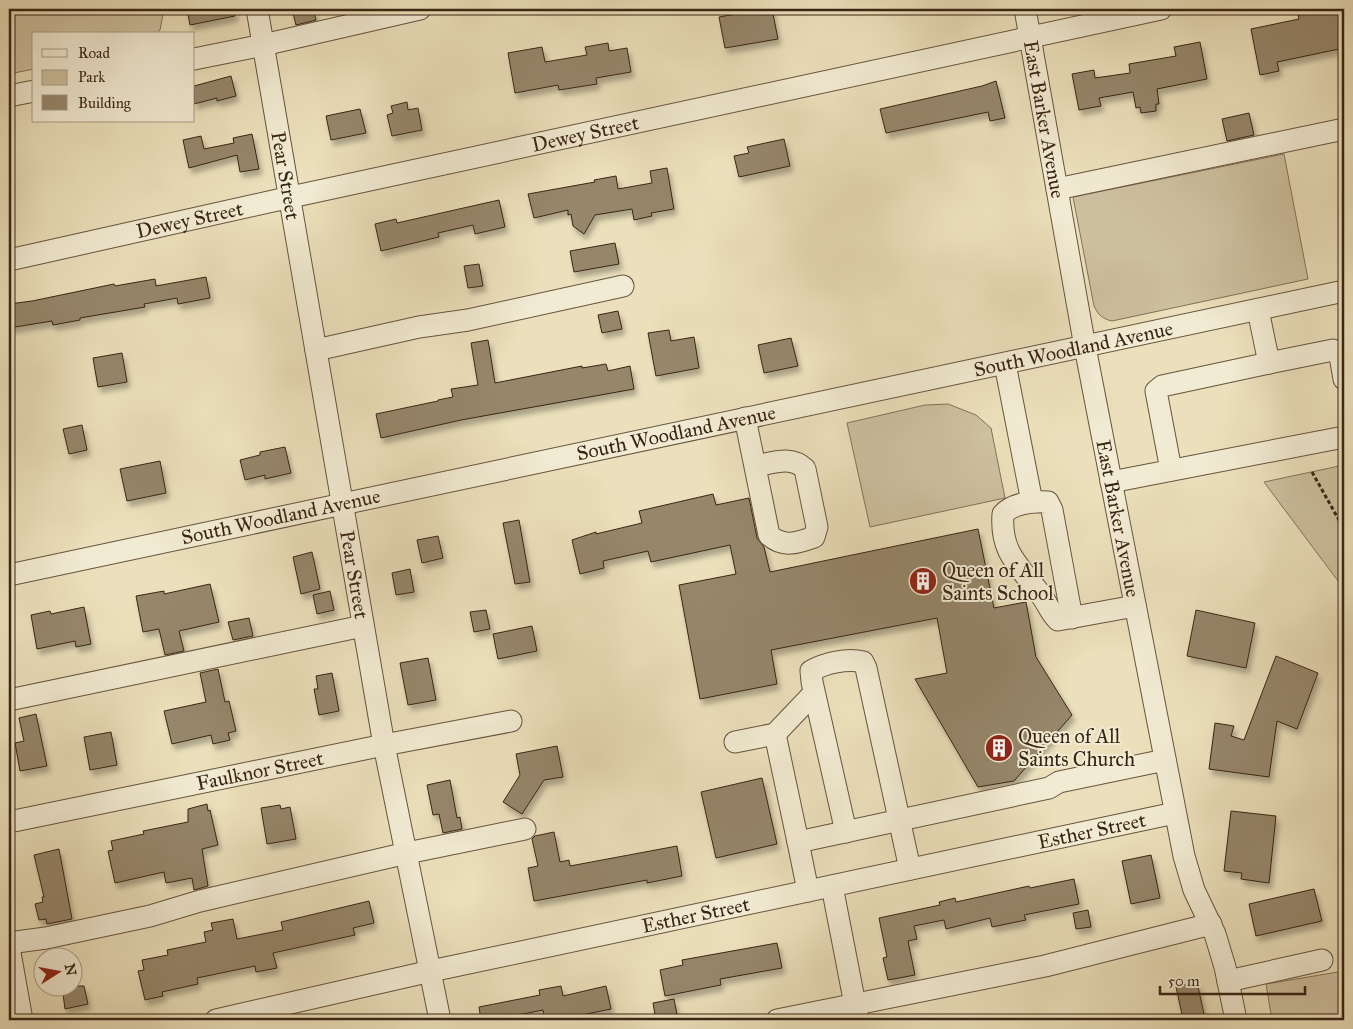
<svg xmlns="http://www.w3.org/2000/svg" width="1353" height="1029" viewBox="0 0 1353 1029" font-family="'IM FELL Great Primer',serif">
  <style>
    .green { fill: #cdc09f; stroke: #83725a }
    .building { fill: #96866b; stroke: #392514; filter: url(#shadow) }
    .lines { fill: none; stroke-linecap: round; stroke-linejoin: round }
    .minor-casing { stroke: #66543e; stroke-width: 23 }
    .path { stroke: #392514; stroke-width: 3; stroke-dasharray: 4 2.5; stroke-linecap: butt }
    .minor { stroke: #f2ebd3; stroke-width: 21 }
    .labels { text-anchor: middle; stroke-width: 4; stroke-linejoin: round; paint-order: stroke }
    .street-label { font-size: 20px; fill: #392514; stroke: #f2ebd3 }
    .poi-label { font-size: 20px; fill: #392514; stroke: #f2ebd3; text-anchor: start }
  </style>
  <defs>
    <filter id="shadow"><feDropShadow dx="3" dy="5.5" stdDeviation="2.5" flood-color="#0004"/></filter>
  </defs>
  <rect width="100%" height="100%" fill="#ebe0bb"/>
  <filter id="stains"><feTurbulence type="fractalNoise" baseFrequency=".004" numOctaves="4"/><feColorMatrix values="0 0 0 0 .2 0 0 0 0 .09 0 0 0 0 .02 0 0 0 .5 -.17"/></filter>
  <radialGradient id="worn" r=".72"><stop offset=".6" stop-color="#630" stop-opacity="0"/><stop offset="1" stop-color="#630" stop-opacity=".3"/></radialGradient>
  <path class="green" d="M9 9H164L160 30 156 34H34V69L9 74Z
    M1284 154 1308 279 1112 321C1103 319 1098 315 1094 306L1073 197Z
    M948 404 976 415 991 428 1005 498 870 527 847 423 925 405Z
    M1344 465V589L1264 482Z
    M1344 971V1020H1272L1266 984Z"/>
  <path class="building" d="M187 9H234L235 16 190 25Z
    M292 9H313L316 20 296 25Z
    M765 9H772L778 39 725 48 719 17Z
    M1318 9H1334L1335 13 1344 11V48L1277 62 1279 71 1260 75 1251 29 1299 19 1298 15 1319 11Z
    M1200 42 1207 79 1157 89 1159 104H1156V111L1141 113 1140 107 1136 108 1133 92 1099 98 1101 106 1079 110 1072 74 1094 70 1095 78 1130 73 1129 64 1176 56 1174 47Z
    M608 43 609 51 627 48 631 72 596 78 597 84 559 90 558 85 515 93 508 53 542 47 545 62 587 55 585 47Z
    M231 76 236 96 217 101V98L194 104V86Z
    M996 81 1005 118 990 121 988 112 886 133 880 109 982 86Z
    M407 102 408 110 418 108 422 130 392 136 387 115 393 113 391 106Z
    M360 109 366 133 331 140 326 116Z
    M1249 113 1254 135 1227 141 1222 119Z
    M252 134 259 169 240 172 237 155 189 168 183 140 201 136 204 149 234 143 233 138Z
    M784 139 790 166 739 177 734 156 749 153 747 147Z
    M667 168 674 209 651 213 652 216 634 220 632 209 595 215 584 234 573 226 571 214 568 215V210L534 218 528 194 595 182 594 180 616 176 618 189 652 183 650 171Z
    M499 200 505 227 475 234 473 225 438 233 439 237 381 251 375 224 396 219 397 223Z
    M615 243 619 264 574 272 570 251Z
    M479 264 483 286 468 288 464 266Z
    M206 277 210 298 178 304 177 298 144 304 145 307 80 318V320L53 325 52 321 9 328V304L32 301 114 284 115 286 155 279 156 286Z
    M618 311 622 329 602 333 598 315Z
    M669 330 671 341 694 337 699 368 656 376 648 333Z
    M791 338 798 366 764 373 758 345Z
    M488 340 495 383 582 366V368L606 364 608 371 630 366 634 389 461 420 381 438 376 414 438 401V400L453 397 451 389 478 385 471 343Z
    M122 353 127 382 98 387 93 358Z
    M82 425 87 450 69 454 63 429Z
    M285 447 291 473 265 479V475L245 480 240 460 260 455V452Z
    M160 461 166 493 127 501 120 469Z
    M713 494 716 505 749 498 757 538 764 547 770 572 978 529 994 608 1026 602 1036 657 1072 715 1014 781 978 787 915 679 947 673 937 618 771 650 777 684 700 699 679 585 736 574 730 545 651 562 648 551 603 561 604 568 580 574 572 540 596 532V534L642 523 639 511Z
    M519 520 530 582 515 584 503 523Z
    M438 536 443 558 422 563 417 540Z
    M312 552 320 589 301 594 293 557Z
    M410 569 414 592 396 595 392 573Z
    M210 584 219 622 179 631 184 651 165 655 159 629 143 632 136 596 164 591V594Z
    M330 591 334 610 317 614 313 595Z
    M84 607 91 644 76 647 75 641 37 649 31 615 50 611 51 614Z
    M486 610 490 629 474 632 470 612Z
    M1196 610 1255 623 1246 668 1187 656Z
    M249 618 253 636 233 640 228 622Z
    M532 626 537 651 498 659 493 634Z
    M1276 656 1318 673 1297 729 1277 721 1269 777 1209 769 1215 723 1234 726 1231 736 1244 740Z
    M428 658 436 700 408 705 400 663Z
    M218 669 225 702 229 701 236 731 228 733 230 740 213 744 211 735 172 744 164 711 206 702 200 673Z
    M332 673 339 711 319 715 314 689H318L316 676Z
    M36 714 47 766 20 771 15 743 24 741 19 718Z
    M111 732 117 765 90 770 84 737Z
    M557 746 563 777 544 780 522 814 503 802 520 775 516 754Z
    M762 778 777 844 716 858 701 792Z
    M450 780 457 818 460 817 462 829 443 833 439 814 433 815 427 785Z
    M207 804 208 811 210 810 218 845 202 849 208 886 194 890 192 878 166 883 164 872 115 883 108 851 113 850 111 841 144 834 143 831 188 822V809Z
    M280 805 281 809 290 807 296 839 267 844 261 808Z
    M1231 811 1276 816 1269 883 1241 879 1242 873 1224 871Z
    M554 832 560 862 569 860 570 866 677 846 682 876 647 883V880L534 901 528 868 538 866 532 839 535 836Z
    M59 849 72 919 47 924 46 919 39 920 35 904 43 902 42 897H44L34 855Z
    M1151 855 1160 898 1131 904 1122 861Z
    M1074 879 1079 904 1024 915 1026 920 992 927 990 918 946 929 944 920 914 926 917 939 908 941 915 975 888 980 883 958 887 957 879 918 940 905 939 902 955 898 956 902 1029 886 1030 888Z
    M1314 889 1322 921 1256 936 1249 904Z
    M369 901 374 923 353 928 355 935 273 953 277 968 256 972 255 966 197 978 198 984 162 992 163 996 145 1000 138 971 144 970 142 960 168 955 167 950 206 942 204 932 213 930 211 923 233 919 237 939 283 930 281 922Z
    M1088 910 1091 927 1076 929 1073 913Z
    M777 943 782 968 720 979 721 985 665 996 660 970 683 965 682 960Z
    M1197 982 1204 1014 1183 1019 1176 987Z
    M62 986H84L88 1004 65 1009Z
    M561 986 563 996 606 986 611 1009 557 1020H545L543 1010 508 1017 509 1020H481L479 1007 540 995 539 990Z
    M674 999 678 1020H656L653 1003Z"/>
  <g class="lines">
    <defs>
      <g id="minor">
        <path id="s1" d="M257 9 384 745 440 1020"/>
        <path id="s2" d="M1025 9 1085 347 1184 856 1194 890 1215 934 1225 967 1236 1020"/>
        <path d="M194 59 263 45 420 9"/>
        <path d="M9 96 34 91"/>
        <path d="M1057 189 1344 129"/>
        <path id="s3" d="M9 260 291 197 1161 9"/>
        <path d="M1258 310 1269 363 1333 350 1340 356 1344 379"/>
        <path d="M316 350 419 327 468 320 623 286"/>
        <path d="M1005 364 1032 502"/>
        <path d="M745 418 769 535C783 548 797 543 814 537L817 527 805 469C791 455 773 463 755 466"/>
        <path d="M1171 470 1156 391 1162 386 1269 363"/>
        <path d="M1111 482 1344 437"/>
        <path id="s4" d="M9 575C453 478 899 387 1344 291"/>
        <path d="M1072 618 1052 510 1048 502C1034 501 1013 503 1003 514 1000 554 1020 566 1041 595 1048 604 1050 613 1058 620L1135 606"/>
        <path d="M9 700 363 626"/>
        <path d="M775 734 798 842"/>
        <path d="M735 742 775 734 814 693"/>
        <path id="s5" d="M9 822 384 745 511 721"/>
        <path d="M846 832 812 682 811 671C825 663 847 658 863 662L866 668 910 869"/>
        <path d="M832 886 858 1020"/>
        <path d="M808 891 798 842 1049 788 1059 782 1165 760"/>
        <path d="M9 943 46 938 150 916 200 901 407 853 525 829"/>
        <path d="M9 947 22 1020"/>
        <path d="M1228 981 1322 960"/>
        <path id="s6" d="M216 1020 431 971 1175 813"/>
        <path d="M777 1020 1045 966 1211 924"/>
      </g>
    </defs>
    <use href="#minor" class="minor-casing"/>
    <path class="path" d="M1312 472 1344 529"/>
    <use href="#minor" class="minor"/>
  </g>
  <defs>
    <symbol id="building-disc" viewBox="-11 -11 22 22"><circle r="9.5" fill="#8f2418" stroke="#f2ebd3"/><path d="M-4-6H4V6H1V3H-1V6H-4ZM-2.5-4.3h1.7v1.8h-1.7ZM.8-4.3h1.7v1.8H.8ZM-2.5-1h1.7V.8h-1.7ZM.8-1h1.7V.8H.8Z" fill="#fff"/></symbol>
  </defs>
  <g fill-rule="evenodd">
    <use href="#building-disc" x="907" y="565" width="32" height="32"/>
    <use href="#building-disc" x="983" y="732" width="32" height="32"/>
  </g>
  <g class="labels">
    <g class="street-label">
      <text dy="7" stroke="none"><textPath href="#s2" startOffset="112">East Barker Avenue</textPath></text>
      <text dy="7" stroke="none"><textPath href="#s3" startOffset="590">Dewey Street</textPath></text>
      <text dy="7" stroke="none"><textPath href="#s1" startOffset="169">Pear Street</textPath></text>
      <text dy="7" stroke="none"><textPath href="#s3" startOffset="185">Dewey Street</textPath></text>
      <text dy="7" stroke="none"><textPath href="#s4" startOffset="1088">South Woodland Avenue</textPath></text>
      <text dy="7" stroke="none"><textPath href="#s4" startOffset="682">South Woodland Avenue</textPath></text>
      <text dy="7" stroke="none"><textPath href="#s4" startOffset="278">South Woodland Avenue</textPath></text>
      <text dy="7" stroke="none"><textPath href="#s2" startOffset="518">East Barker Avenue</textPath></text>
      <text dy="7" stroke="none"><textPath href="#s1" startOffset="574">Pear Street</textPath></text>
      <text dy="7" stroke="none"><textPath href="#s5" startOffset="256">Faulknor Street</textPath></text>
      <text dy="7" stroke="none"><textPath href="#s6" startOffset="896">Esther Street</textPath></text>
      <text dy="7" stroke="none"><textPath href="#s6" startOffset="491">Esther Street</textPath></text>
    </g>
    <g class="poi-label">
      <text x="942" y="577">Queen of All<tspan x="942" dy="23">Saints School</tspan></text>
      <text x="1018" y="743">Queen of All<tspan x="1018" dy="23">Saints Church</tspan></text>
    </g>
  </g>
  <rect width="1353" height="1029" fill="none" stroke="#ebe0bb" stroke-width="30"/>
  <rect x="10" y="10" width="1333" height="1009" fill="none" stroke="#392514" stroke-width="2.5"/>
  <rect x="15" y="15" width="1323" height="999" fill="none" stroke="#392514"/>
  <rect x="32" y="32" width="162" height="90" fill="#f2ebd3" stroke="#a89c87"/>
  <rect x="42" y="49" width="25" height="8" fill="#f2ebd3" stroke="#a89c87"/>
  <text x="78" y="58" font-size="15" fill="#392514">Road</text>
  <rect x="42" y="70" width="25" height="15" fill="#cdc09f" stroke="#a89c87"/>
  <text x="78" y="82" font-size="15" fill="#392514">Park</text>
  <rect x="42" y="95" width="25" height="15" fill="#96866b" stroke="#a89c87"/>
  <text x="78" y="108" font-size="15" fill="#392514">Building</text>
  <g transform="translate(58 972) rotate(79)"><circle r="24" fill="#f2ebd3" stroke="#a89c87"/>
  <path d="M0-4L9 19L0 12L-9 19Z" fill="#8f2418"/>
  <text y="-8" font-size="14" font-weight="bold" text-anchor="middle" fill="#392514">N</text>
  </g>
  <path d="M1160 986v8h145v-8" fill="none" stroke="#392514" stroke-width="2.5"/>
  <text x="1168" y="986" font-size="15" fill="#392514" stroke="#f2ebd3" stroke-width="4" paint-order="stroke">50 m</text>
  <rect width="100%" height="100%" filter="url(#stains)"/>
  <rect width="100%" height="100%" fill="url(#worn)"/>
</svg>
